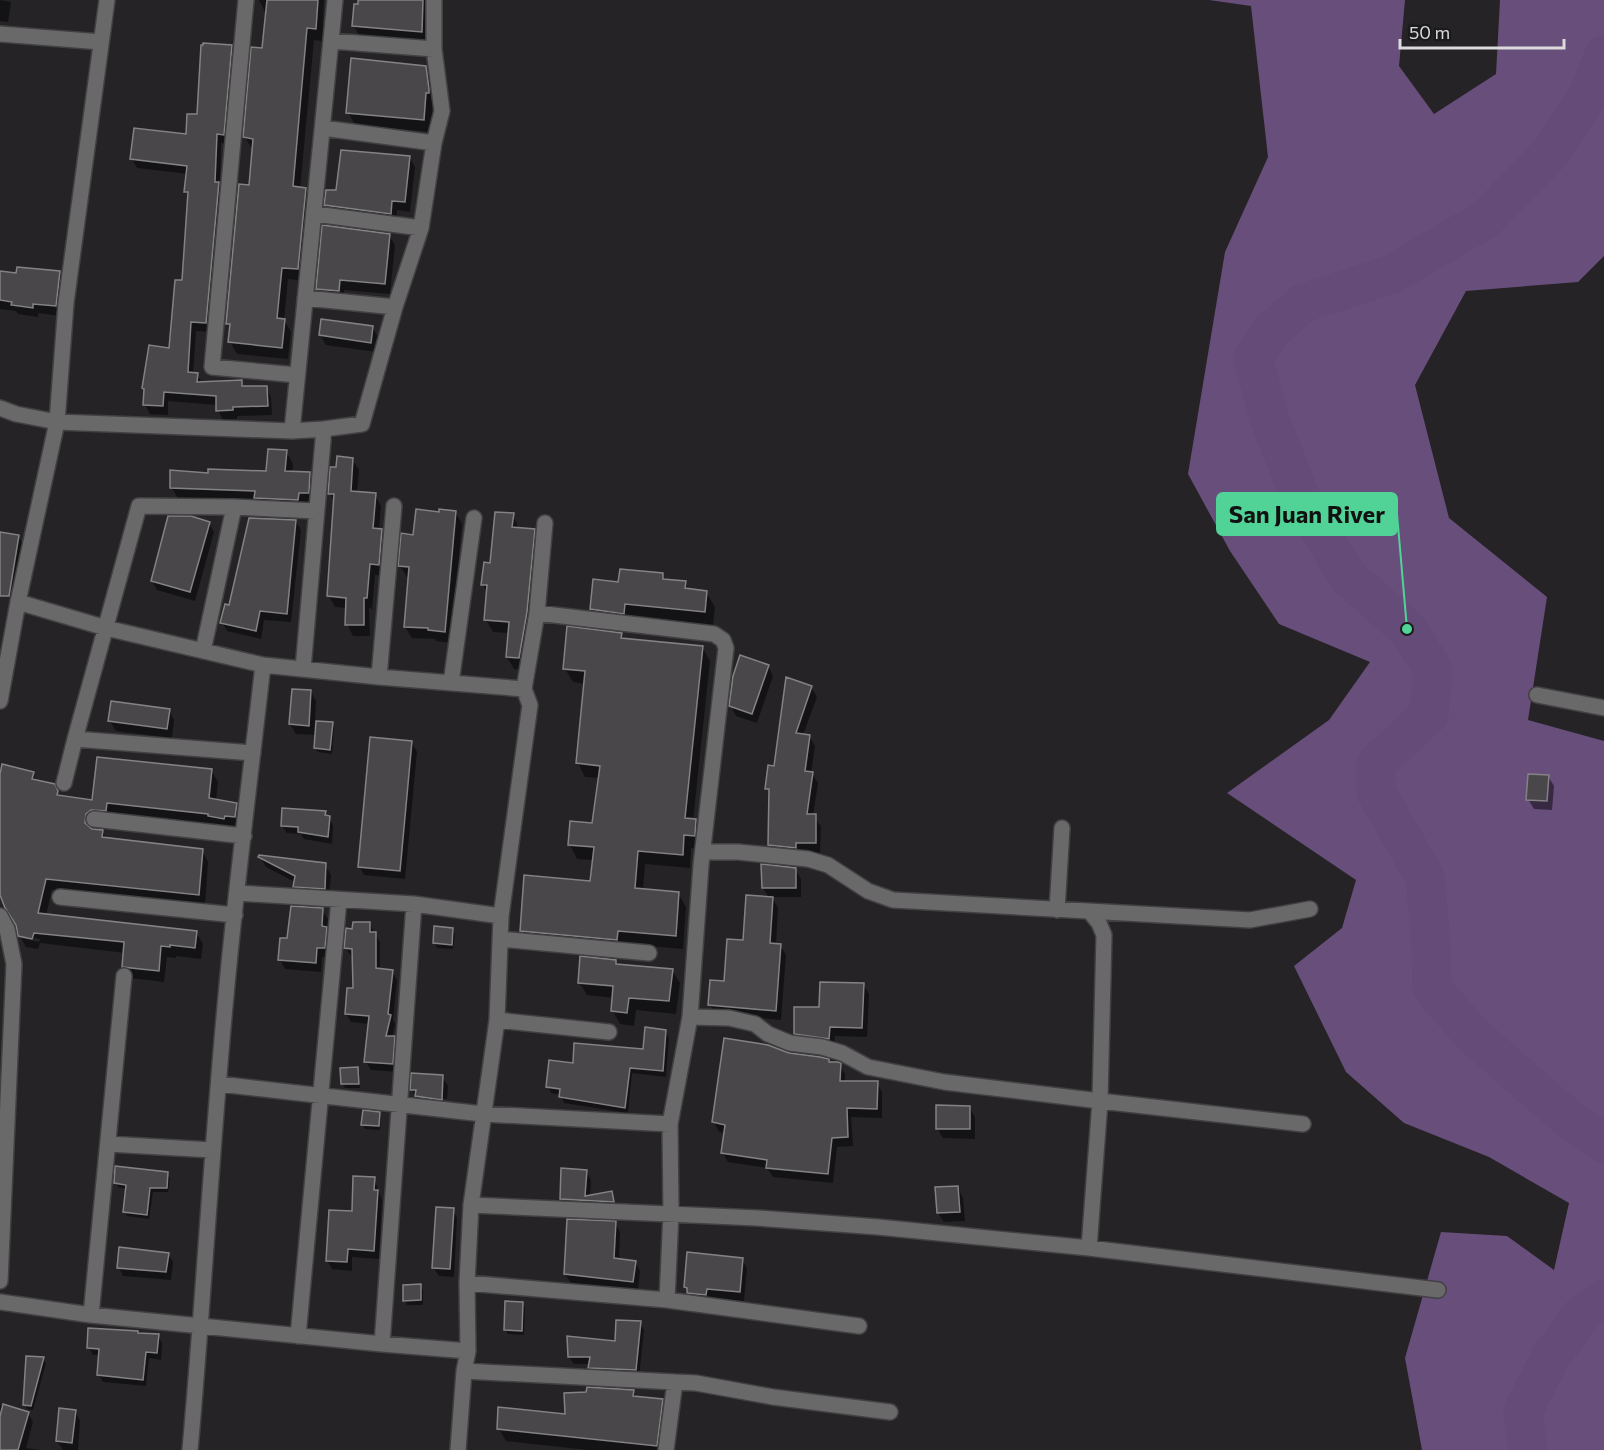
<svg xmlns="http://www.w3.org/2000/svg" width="1604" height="1450" viewBox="0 0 1604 1450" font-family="Commissioner,sans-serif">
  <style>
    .forest { fill: #684e7b }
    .shadow { fill: #0007; fill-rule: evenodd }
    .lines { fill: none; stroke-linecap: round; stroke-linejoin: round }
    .river { stroke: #654b78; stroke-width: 39 }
    .building { fill: #49474a; stroke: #848285; stroke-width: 1.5 }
    .minor-casing { stroke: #424043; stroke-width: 18 }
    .minor { stroke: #6a696a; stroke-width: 15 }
    .leader { fill: none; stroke: #51d398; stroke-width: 2 }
    .callout-dot { fill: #51d398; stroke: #1b1a1c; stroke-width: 2 }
    .callout { fill: #51d398; stroke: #51d398; stroke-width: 2 }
    .callout-label { font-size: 24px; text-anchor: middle; font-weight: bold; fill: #111 }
  </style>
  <rect width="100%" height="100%" fill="#252326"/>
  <path class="forest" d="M1209 0H1405L1399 66 1434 114 1496 74 1500 0H1604V256L1578 282 1466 291 1415 385 1449 518 1547 597 1528 720 1604 741V1450H1422L1405 1358 1441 1232 1507 1236 1554 1270 1569 1203 1489 1157 1404 1123 1346 1072 1294 966 1342 928 1356 880 1227 793 1329 720 1370 662 1279 624 1230 551 1188 474 1225 252 1268 157 1251 6Z"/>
  <path class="shadow" d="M0 0 11 2 8 22 0 21Z
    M259 0H324L322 41 314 40 300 189H306L312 201 304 281 288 279 284 320 291 332 288 359 237 354 230 342 231 330 227 323 251 187 254 149H252L245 137 264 50 266 14Z
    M359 0H429L427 41 359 35 353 25Z
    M231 47 236 56 228 144 221 143 220 186 224 193 211 332 196 331 193 374 197 375 202 383 241 381 245 388 266 387 271 397 272 415 237 416V419L223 420 218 411 217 405 168 401V415L150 414 145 405 170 350 183 282 189 198 186 192 188 174 137 168 132 159 187 136 199 116Z
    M425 67 433 80 435 105H433L431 132 355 125 348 112Z
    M410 158 415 167 410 212 397 210 396 223 332 215 326 205 337 192Z
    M389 235 395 245 390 294 344 290V300L323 299 317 289Z
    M0 273 17 275 60 273 65 283 61 316 38 313V317L18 314 16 311 0 309Z
    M372 327 378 337 376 352 326 345 320 335Z
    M286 451 293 464 292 473H310L317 486 315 505 179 500 171 487 209 474 268 472Z
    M352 459 359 470 357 493 375 495 381 506 379 530 388 542 385 576 375 575 372 609 369 608 370 636H353L347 624V608L335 607 329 596 335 503 330 493 337 469Z
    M455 512 462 524 451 643 436 641 435 639 412 638 405 627 410 578 407 577 400 566 441 514Z
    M513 515 519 529 534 531 541 543 526 670 514 669 507 657 509 633 493 632 486 620 488 594 483 585Z
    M296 521 301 530 291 622 264 620 261 639 227 631 222 622 230 607Z
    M209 523 214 532 195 601 157 590 152 581Z
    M0 534 18 537 23 544 13 596 0 593Z
    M663 575 666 581 685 583 689 590 706 592 715 607 713 626 633 618 600 624 592 609Z
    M621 634 624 640 702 647 710 661 693 821H696L703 834 702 849 691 848 690 868 645 864 643 890 678 893 686 907 683 949 625 944H530L522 931 592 883 594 860 577 859 570 845 594 825 600 778 585 777 578 763 586 684 573 682 565 669Z
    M768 666 773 676 757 723 736 716 731 706Z
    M811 687 817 697 803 735 809 736 815 746 811 773 818 783 813 816 821 826 820 853 801 852 775 855 770 845 771 796 767 788Z
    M311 692 316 701 315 722 332 723 334 728 332 754 318 752 315 748 316 735 296 734 290 724Z
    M169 710 174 720 172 738 116 731 110 721Z
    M412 743 417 752 405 879 364 875 359 866Z
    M211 770 218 782 216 801 236 804 243 816 241 828 97 821 91 829 102 831 107 839 202 850 208 862 205 906 52 890 46 915 196 932 203 944 201 959 176 956V958L167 957 164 982 130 978 123 966 125 953 40 943 38 949 26 947 21 938 39 942 40 939 21 935V937L18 926 0 891V786L33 774 37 782 54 785 60 797 93 802Z
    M1548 776 1554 786 1552 810 1534 809 1528 799Z
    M325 812 333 825 332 844 304 839 301 834 287 833 282 826Z
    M260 857 325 865 331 875 329 898 300 896 295 886V882L266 867Z
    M795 869 801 879V897H772L778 908 776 945H780L786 955 781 1020 715 1014 710 1004 725 983 769 898 763 888Z
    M322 910 328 919 327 931 331 938 330 957H322L321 972 285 969 280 959 288 940Z
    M369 923 380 942V970L392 971 397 980 393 1020 395 1024 392 1038 399 1046 397 1072 371 1070 366 1062 370 1024 351 1022 346 1014 354 990V957L351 956 346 948 353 930Z
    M452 929 455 934 453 949 437 948 435 943Z
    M615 961 617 965 672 970 680 983 676 1014 636 1010 634 1026 620 1024 613 1011 614 998 587 995 579 982Z
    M863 984 869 994 867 1037 835 1036 834 1048 801 1043 795 1033 821 1009Z
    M666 1031 669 1038 666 1077 632 1073 628 1113 564 1103 561 1095 551 1093 548 1087 574 1065 645 1051Z
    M788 1054 839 1064 845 1074V1082L877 1083 882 1092V1118L851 1117 853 1146 837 1147 833 1183 773 1177 767 1168 728 1162 722 1152 725 1133 719 1132 714 1122Z
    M357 1068 360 1073V1088H345L343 1084Z
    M442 1076 448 1086 447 1099 418 1095V1098L447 1102V1109L417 1100 412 1090Z
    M969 1107 975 1117V1139L943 1138 937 1128Z
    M379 1113 381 1118 380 1130 365 1129 363 1124Z
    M586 1171 591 1180 590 1197 611 1193 618 1210 566 1207 561 1199ZM564 1198 596 1199 595 1202 564 1201Z
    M167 1174 170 1178 168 1192H153L149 1219 127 1216 125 1212 127 1189 118 1187 115 1182Z
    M374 1178 382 1200 379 1259 352 1257V1271L332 1269 327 1260Z
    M958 1188 963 1198 965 1221 944 1222 938 1213Z
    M453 1210 457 1218 454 1277 439 1276 434 1268Z
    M615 1223 620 1232 619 1260 635 1262 640 1271 638 1291 571 1283 565 1274Z
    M168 1254 173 1262 171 1280 123 1276 119 1267Z
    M742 1259 747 1268 744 1301 712 1298 711 1304 694 1302 685 1287Z
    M420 1286 423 1290V1305H407L405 1301Z
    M523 1304 525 1308 524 1335 508 1334 505 1329Z
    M640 1323 644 1330 639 1377 594 1375 590 1364H574L569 1357 616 1343Z
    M139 1334 158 1336 162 1343 161 1360 149 1358 146 1386 103 1382 99 1375 100 1355H93L89 1348Z
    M43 1359 46 1363 33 1410 27 1409 25 1404Z
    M633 1391 637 1398 662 1400 669 1412 664 1450H588L506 1441 499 1429 566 1416Z
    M0 1405 28 1413 33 1422 26 1448 40 1450H0Z
    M75 1411 80 1421 78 1450H63L57 1441Z"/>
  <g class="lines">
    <path class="river" d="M1604 55 1587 97 1551 152 1486 219 1392 274 1303 303 1270 332 1253 359 1270 420 1300 497 1348 577 1407 629 1433 670 1429 714 1376 764V792L1425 877 1431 943 1432 988 1472 1034 1557 1109 1604 1144
      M1528 1450 1523 1411 1550 1358 1584 1312 1604 1299"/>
  </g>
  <path class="building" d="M267 0H318L316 29 307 28 293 186 306 188 298 269 282 268 277 318 285 319 282 348 228 342 230 324H226L239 184 249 185 253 139 243 137 251 47 262 48Z
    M358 0H423L422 32 352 26 354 4H358Z
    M203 43 232 45 224 135 217 134 215 182H219L206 323 191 322 188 372 198 373 197 382 242 380V386H267L268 406 233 407V410L216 411V396L164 392 163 406 143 405 144 389 142 388 149 345 169 348 175 280H182L188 192H184L187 166 130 159 134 128 186 134 187 114H197L201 45H203Z
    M351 58 426 66 429 89V93H426L424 120 346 113Z
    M341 150 410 156 405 202 392 201 391 214 324 205 326 190H336Z
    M322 225 390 234 385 284 340 280 339 291 316 289Z
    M17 267 60 271 56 306 33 304V308L11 305 12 302 0 300V271L16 273Z
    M321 319 373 326 371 343 319 335Z
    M268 449 287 450 285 471 310 472 309 493H299L298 500 254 498 255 491 170 488V470L208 473V469L266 471Z
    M337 456 353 458 351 491 376 493 373 528 382 529 379 565 370 564 367 598H364V625H345L346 598 327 596 334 494H328L330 467H336Z
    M416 509 439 512V509L456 511 445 632 428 630V628L404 627 409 567 398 566 401 533 413 535Z
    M495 512 514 513 512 527 535 529 527 612 519 658 506 657 509 622 484 620 487 585H481L484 562 490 563Z
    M168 516H191L210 522 190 592 151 581Z
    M249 518 296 520 287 614 260 611 256 631 220 623 225 604 229 605Z
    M0 532 19 535 9 596H0Z
    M620 569 663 573V579L686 581 685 588 707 591 705 612 625 604 624 614 590 609 593 579 618 582Z
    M567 626 622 633 621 638 703 646 685 818 696 819 695 836 684 835 683 855 638 851 635 888 679 892 676 936 618 931 617 940 520 931 524 875 590 881 594 847 568 845 570 821 592 823 600 766 576 763 585 671 563 669Z
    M740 655 769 665 752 714 729 706 733 676Z
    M786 677 812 686 796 733 810 735 805 771 813 772 807 814H816V843H796V848L768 845 769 789H765L768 765 774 766Z
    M292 689 311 690 309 726 289 724Z
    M111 701 170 709 167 729 108 721Z
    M316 721 333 722 330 750 314 748Z
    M370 737 412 741 400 871 358 867Z
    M97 757 212 769 209 798 237 803 235 817 225 816 224 819 208 816V814L107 803 106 811 91 810 86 814 85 823 92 829 103 830 102 837 203 849 199 895 46 879 38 913 197 931 195 948 170 945V947L161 946 159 971 122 967 124 942 34 933 32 939 18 936 16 925 5 908 0 895V774L2 764 34 772 32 779 55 784 58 791 57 795 92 800Z
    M1528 774 1549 775 1547 801 1526 800Z
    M282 808 326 811 325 815 330 816 328 837 298 832V827L281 826Z
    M259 855 326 863 325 889 293 887 295 876 258 857Z
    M761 864 796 868V888H762Z
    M746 895 773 897 770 943 781 944 776 1011 708 1005 710 980 724 981 727 939 743 940Z
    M291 906 323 908 322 926 327 927 325 948H317L316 963 278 960 280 938H287Z
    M353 922H370V932H376V968L393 970 388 1014 391 1015 386 1036H395L393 1064 364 1062 369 1016 345 1014 347 988H353L352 949 344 948 346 928 352 929Z
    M434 926 453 928 452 945 433 943Z
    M580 956 616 960V964L673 969 669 1001 629 998 627 1013 611 1011 613 986 578 983Z
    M820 982 864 983 862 1028 830 1027 829 1039 794 1034V1007H819Z
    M645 1027 666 1030 663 1071 630 1068 625 1108 559 1097 560 1089 546 1087 549 1060 573 1063 574 1043 643 1049Z
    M724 1038 768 1045 789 1053 820 1057 829 1059V1062H838L841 1063 840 1081H878L877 1109 847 1108 848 1137 832 1138 828 1174 766 1168 767 1160 721 1153 725 1125 712 1122Z
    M358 1067 359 1084H341L340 1068Z
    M411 1073 443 1075 442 1100 415 1096 416 1090H410Z
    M936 1105 970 1106V1129H936Z
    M363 1110 380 1112 379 1126 361 1125Z
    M115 1166 168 1172 167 1188H150L147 1215 123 1212 126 1185 114 1183Z
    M561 1168 587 1170 585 1196 612 1191 614 1202 560 1199Z
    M353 1176 375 1177 374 1190H378L374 1251 348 1249 347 1262 326 1261 329 1210 352 1211Z
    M958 1186 960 1212 937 1213 935 1187Z
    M436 1207 454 1208 450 1269 432 1268Z
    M567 1219 616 1221 614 1258 636 1261 633 1282 564 1274Z
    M119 1247 169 1253 166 1272 117 1268Z
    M687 1252 743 1258 740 1292 707 1289 706 1295 687 1293V1288L684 1287Z
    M421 1284V1300L403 1301V1285Z
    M505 1301 523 1302 522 1331 504 1330Z
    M616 1320 641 1321 636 1370 588 1368 590 1357H568L567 1336 615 1341Z
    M88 1328 138 1331V1333L159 1334 157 1353 146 1352 143 1380 97 1375 99 1349 87 1348Z
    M26 1356 44 1357 31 1406 23 1405Z
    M587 1387 634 1390 633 1396 663 1399 657 1446 497 1429 498 1407 565 1414 564 1393 586 1392Z
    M3 1404 29 1412 18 1450H0V1416Z
    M59 1408 76 1410 72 1443 56 1441Z"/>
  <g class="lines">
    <defs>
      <path id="minor" d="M246 0 212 367 297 375
        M0 34 101 42
        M331 41 434 49
        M323 128 434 143
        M315 214 421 228
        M305 298 395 307
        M0 408 16 414 57 422 292 431 324 429 362 424 395 307 421 228 434 143 442 111 434 49V0
        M292 431 335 0
        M18 602 106 628 263 665 379 677 524 689 530 705 501 916 497 1020 471 1205 467 1283 468 1351 464 1371 458 1450
        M203 651 234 507
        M303 669 324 429
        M379 677 394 506
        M451 683 474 518
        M524 689 537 613 545 523
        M1537 695 1604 708
        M0 701 18 602 57 422 66 303 107 0
        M253 753 75 739 139 506 234 507 316 511
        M64 783 75 739
        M94 819 244 836
        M703 852H738L808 859 828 865 868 891 893 900 1250 920 1310 909
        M238 893 414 904 501 916
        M60 897 235 915
        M1057 910 1062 828
        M1090 912 1099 923 1104 935 1100 1101 1303 1124
        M0 916 7 929 14 964 0 1281
        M500 939 649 953
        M497 1020 609 1032
        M219 1084 483 1114 670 1124
        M108 1144 212 1150
        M471 1205 757 1218 878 1227 1089 1248 1100 1101 944 1082 868 1067 842 1053 822 1047 790 1043 768 1034 755 1024 729 1018 690 1017
        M1089 1248 1438 1290
        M467 1283 667 1300 671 1213 670 1124 690 1017 701 865 726 648 723 640 714 634 537 613
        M667 1300 859 1326
        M0 1302 91 1315 382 1344 468 1351
        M91 1315 124 976
        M298 1336 339 900
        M382 1344 414 904
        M464 1371 675 1382 666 1450
        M675 1382 696 1383 773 1397 890 1412
        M190 1450C204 1295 212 1139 227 985 237 878 251 771 263 665"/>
    </defs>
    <use href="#minor" class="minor-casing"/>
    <use href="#minor" class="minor"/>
  </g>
  <path class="leader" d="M1407 629L1397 514"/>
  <circle class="callout-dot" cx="1407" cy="629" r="6"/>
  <rect class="callout" x="1217" y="493" width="180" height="42" rx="6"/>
  <g class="callout-label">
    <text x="1307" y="523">San Juan River</text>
  </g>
  <path d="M1400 39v9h164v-9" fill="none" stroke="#dbdadc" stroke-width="3"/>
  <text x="1409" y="39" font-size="18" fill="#dbdadc" stroke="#1b1a1c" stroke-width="4.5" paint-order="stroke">50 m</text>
</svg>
